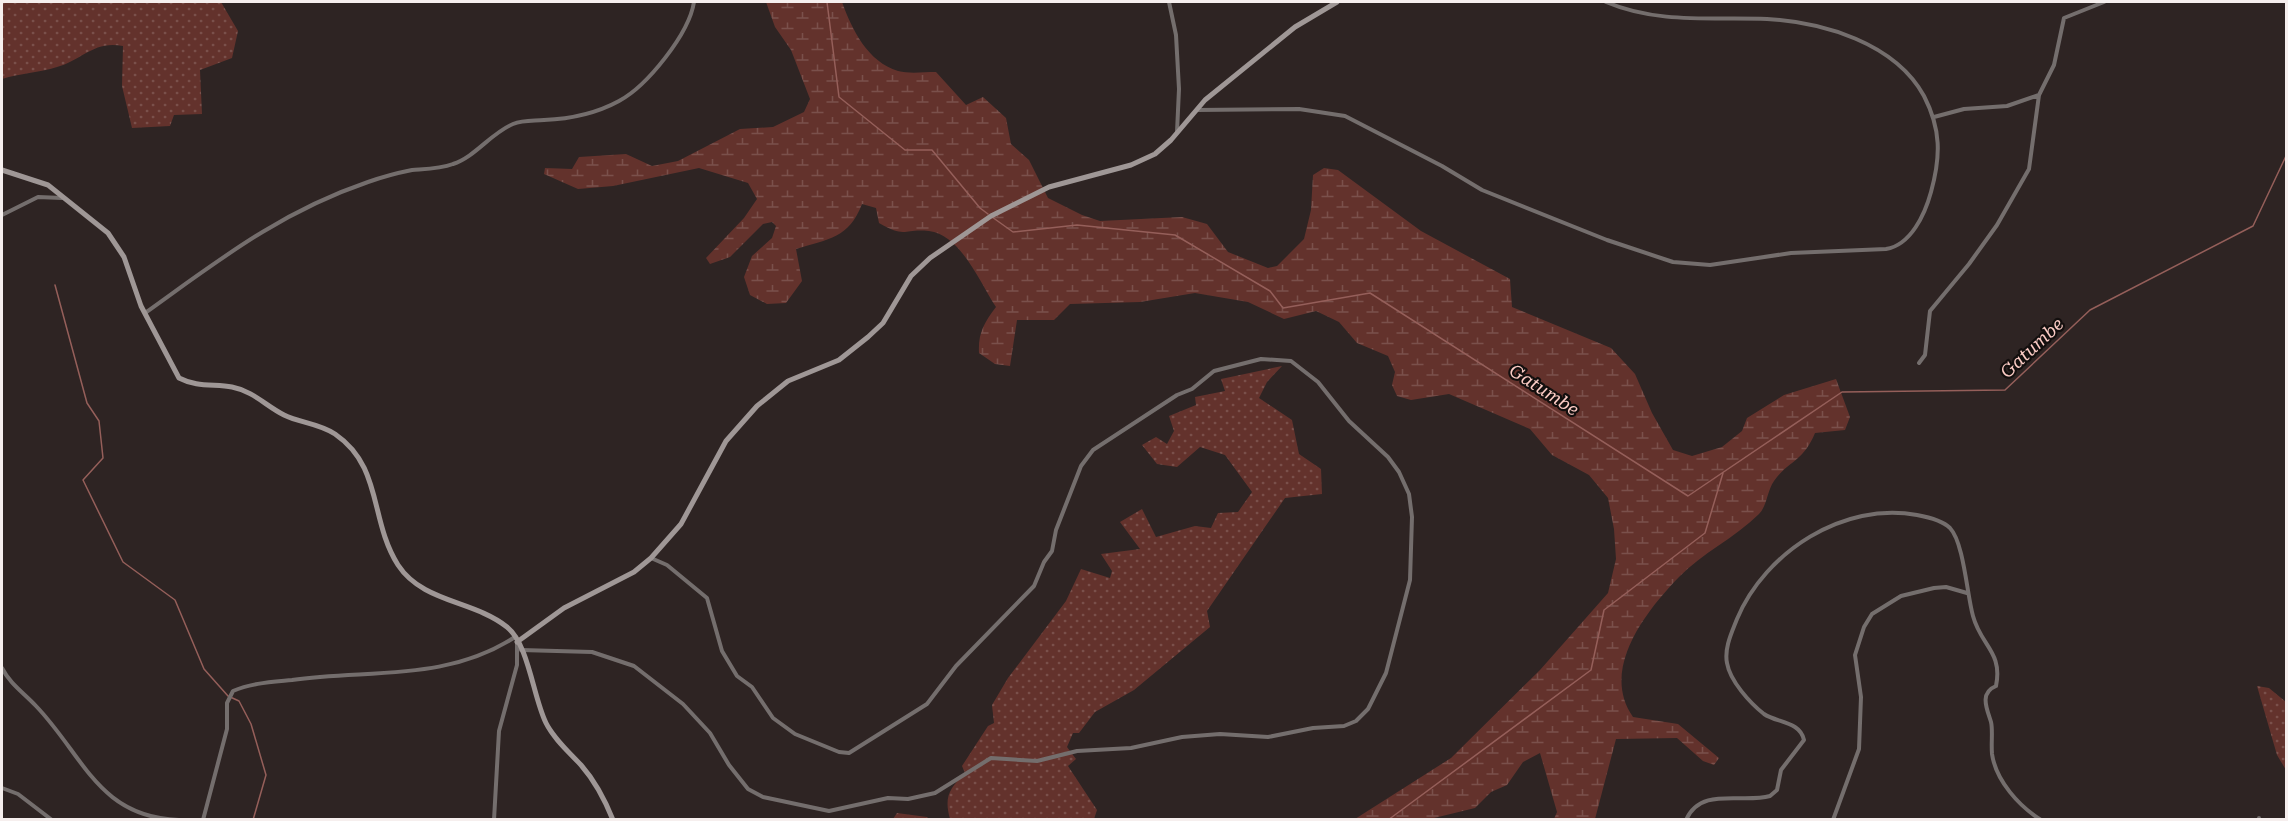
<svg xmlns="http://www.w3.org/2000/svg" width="2288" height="821" viewBox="0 0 2288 821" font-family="'Roboto Serif',serif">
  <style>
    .grass { fill: url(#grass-dots) }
    .wetland { fill: url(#wetland-marsh) }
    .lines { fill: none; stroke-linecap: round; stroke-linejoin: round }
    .stream { stroke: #955f5a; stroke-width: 1.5 }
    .minor { stroke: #746e6d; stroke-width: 4 }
    .secondary { stroke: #9f9796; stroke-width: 5 }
    .labels { text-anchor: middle; stroke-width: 4.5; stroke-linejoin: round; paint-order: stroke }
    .water-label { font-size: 18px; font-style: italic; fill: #fcccc5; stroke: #130f0e }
  </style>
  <defs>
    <pattern id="grass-dots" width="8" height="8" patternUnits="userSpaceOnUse" patternTransform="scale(1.5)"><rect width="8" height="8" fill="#63322c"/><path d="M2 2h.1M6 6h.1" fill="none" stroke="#7a504b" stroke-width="1.8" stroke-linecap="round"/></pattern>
    <pattern id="wetland-marsh" width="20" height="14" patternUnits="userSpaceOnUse" patternTransform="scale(1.5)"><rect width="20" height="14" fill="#63322c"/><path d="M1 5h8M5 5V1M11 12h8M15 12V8" fill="none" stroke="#7a504b"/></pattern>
  </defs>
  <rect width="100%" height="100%" fill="#2e2423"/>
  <path class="grass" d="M2 2H221L238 31 232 58 200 70 202 114 174 115 170 126 132 128 122 86 123 46C94 40 82 60 57 67 39 73 20 73 2 79Z
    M1282 366 1267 382 1259 398 1292 420 1299 454 1321 469 1322 494 1285 498 1207 611 1210 627 1134 690 1095 712 1079 733H1073L1067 747 1076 759 1068 766 1097 810 1094 819H950C944 797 949 789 965 773L962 766 988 726 994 723 992 705 1008 678 1066 601 1081 569 1110 578 1112 571 1101 554 1140 549 1120 522 1142 509 1156 537 1195 526 1211 528 1218 513 1238 512 1252 492 1225 455 1200 447 1177 467 1157 464 1142 445 1156 437 1167 444 1174 431 1169 416 1196 405 1195 397 1225 391 1221 379Z
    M2257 686 2269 688 2286 702V770L2277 755Z
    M897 813 927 817 929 819H893Z"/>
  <path class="wetland" d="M766 2H842C852 30 868 62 898 71 909 74 924 72 936 72L966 105 983 97 1006 118 1011 144 1029 160 1048 198 1082 215 1100 221 1182 217 1207 224 1228 252 1268 268 1277 266 1304 239 1311 210 1313 175 1324 168 1338 170 1421 231 1510 279 1512 307 1611 348 1635 374 1652 413 1673 450 1692 456 1722 447 1742 431 1747 418 1784 395 1836 379 1850 417 1845 430 1815 433C1803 462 1788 461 1774 481 1767 491 1767 506 1759 514 1735 538 1702 553 1679 577 1645 612 1600 670 1633 717L1678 724 1719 758 1714 765 1703 761 1677 738 1616 739 1595 819H1554L1557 812 1540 753 1523 762 1507 785 1491 792 1475 808 1430 819H1355L1451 758 1540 670 1608 593 1616 559 1614 529 1608 498 1589 475 1552 455 1530 429 1449 394 1411 400 1397 396 1392 385 1395 372 1388 356 1357 343 1339 322 1316 311 1284 319 1248 302 1195 293 1140 302 1070 304 1054 320H1017L1010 366 995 364 979 353C978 333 984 323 996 307 980 283 961 235 929 231 903 228 907 239 879 223L876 208 862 204C849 238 829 239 796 249L802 281 786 303 767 304 750 295 744 277 752 256 772 238 776 226 772 222 763 224 730 257 710 264 706 258 744 218 757 199 748 183 699 168 613 186 578 189 544 174 545 168 572 169 579 157 626 154 652 166 678 161 740 129 773 127 804 112 810 99 791 50 775 27Z"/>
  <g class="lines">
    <path class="stream" d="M827 2 839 97 905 150H932L980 208 988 214
      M992 217 1013 232 1077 225 1175 235 1270 291 1283 308 1370 293 1688 496 1842 392 2005 390 2090 310 2253 226 2286 156
      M55 285 87 403 99 421 103 458 83 480 123 562 175 600 204 669 228 696 239 701 251 724 266 775 253 820
      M1388 820 1591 670 1604 610 1705 533 1723 473"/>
    <path class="minor" d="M1169 2 1176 35 1179 89 1177 132
      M1197 110 1299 109 1345 116 1442 166 1482 190 1607 240 1673 262 1710 265 1791 253 1886 249C1911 245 1925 214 1931 192 1941 156 1941 129 1924 96 1895 43 1823 22 1767 19 1712 17 1658 24 1606 2
      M1934 117 1964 109 2007 106 2039 95
      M2 215 38 197 62 198
      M145 313C219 260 280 212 368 182 382 177 397 173 412 170 425 169 440 169 453 164 475 157 491 133 513 124 523 120 533 121 544 120 569 119 597 113 619 101 647 86 689 34 694 2
      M1919 363 1925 355 1930 311 1969 264 1997 225 2029 169 2039 95 2054 65 2064 18 2104 2
      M521 650 592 652 634 666 683 704 710 733 729 765 748 789 763 797 829 811 888 798 908 799 935 793 991 758 1037 761 1077 751 1131 748 1182 737 1220 734 1268 737 1313 728 1344 726 1356 721 1368 709 1386 673 1410 580 1412 517 1409 494 1399 472 1388 457 1349 421 1318 382 1291 361 1261 359 1214 371 1192 389 1177 395 1093 450 1081 466 1056 530 1052 551 1044 562 1034 586 956 666 927 704 849 753 839 752 795 734 773 718 752 687 737 676 722 651 707 598 667 565 651 558
      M2 668C10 684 24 693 36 706 84 756 98 817 179 820
      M2 788 18 794 52 820
      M203 820 227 729V703L233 691C251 683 272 682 292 680 369 669 446 682 515 637
      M494 820 499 731 517 665V643
      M1686 820C1701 786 1742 804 1770 796L1777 790 1781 770 1804 740C1800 721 1777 723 1764 714 1750 703 1730 681 1727 663 1724 648 1732 632 1737 619 1765 552 1844 501 1917 515 1928 517 1942 520 1950 528 1964 543 1967 595 1973 616 1981 646 2003 652 1996 686 1979 693 1987 709 1991 722 1993 730 1991 743 1992 754 1996 781 2019 806 2041 820
      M1833 820 1859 749 1861 697 1855 655 1864 627 1872 614 1901 596 1934 588 1946 587 1967 593
      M2259 820V818"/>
    <path class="secondary" d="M2 170 48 185 108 233 124 257 141 306 179 378C196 387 214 384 232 387 253 391 266 406 284 415 300 423 318 423 335 434 383 467 369 519 398 565 423 603 473 600 507 627 529 645 533 697 546 723 554 739 569 752 581 765 595 781 605 800 613 820
      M517 642 564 608 634 572 651 558 681 524 726 441 757 406 788 381 839 360 868 337 883 323 911 276 930 258 991 216 1049 187 1131 165 1155 154 1171 140 1205 100 1295 27 1337 2"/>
  </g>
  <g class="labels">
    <g class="water-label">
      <text transform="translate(2032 348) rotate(-43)" y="6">Gatumbe</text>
      <text transform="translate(1544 390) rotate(33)" y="6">Gatumbe</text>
    </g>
  </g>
  <rect width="2288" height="821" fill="none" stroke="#f6efee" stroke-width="6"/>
</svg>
